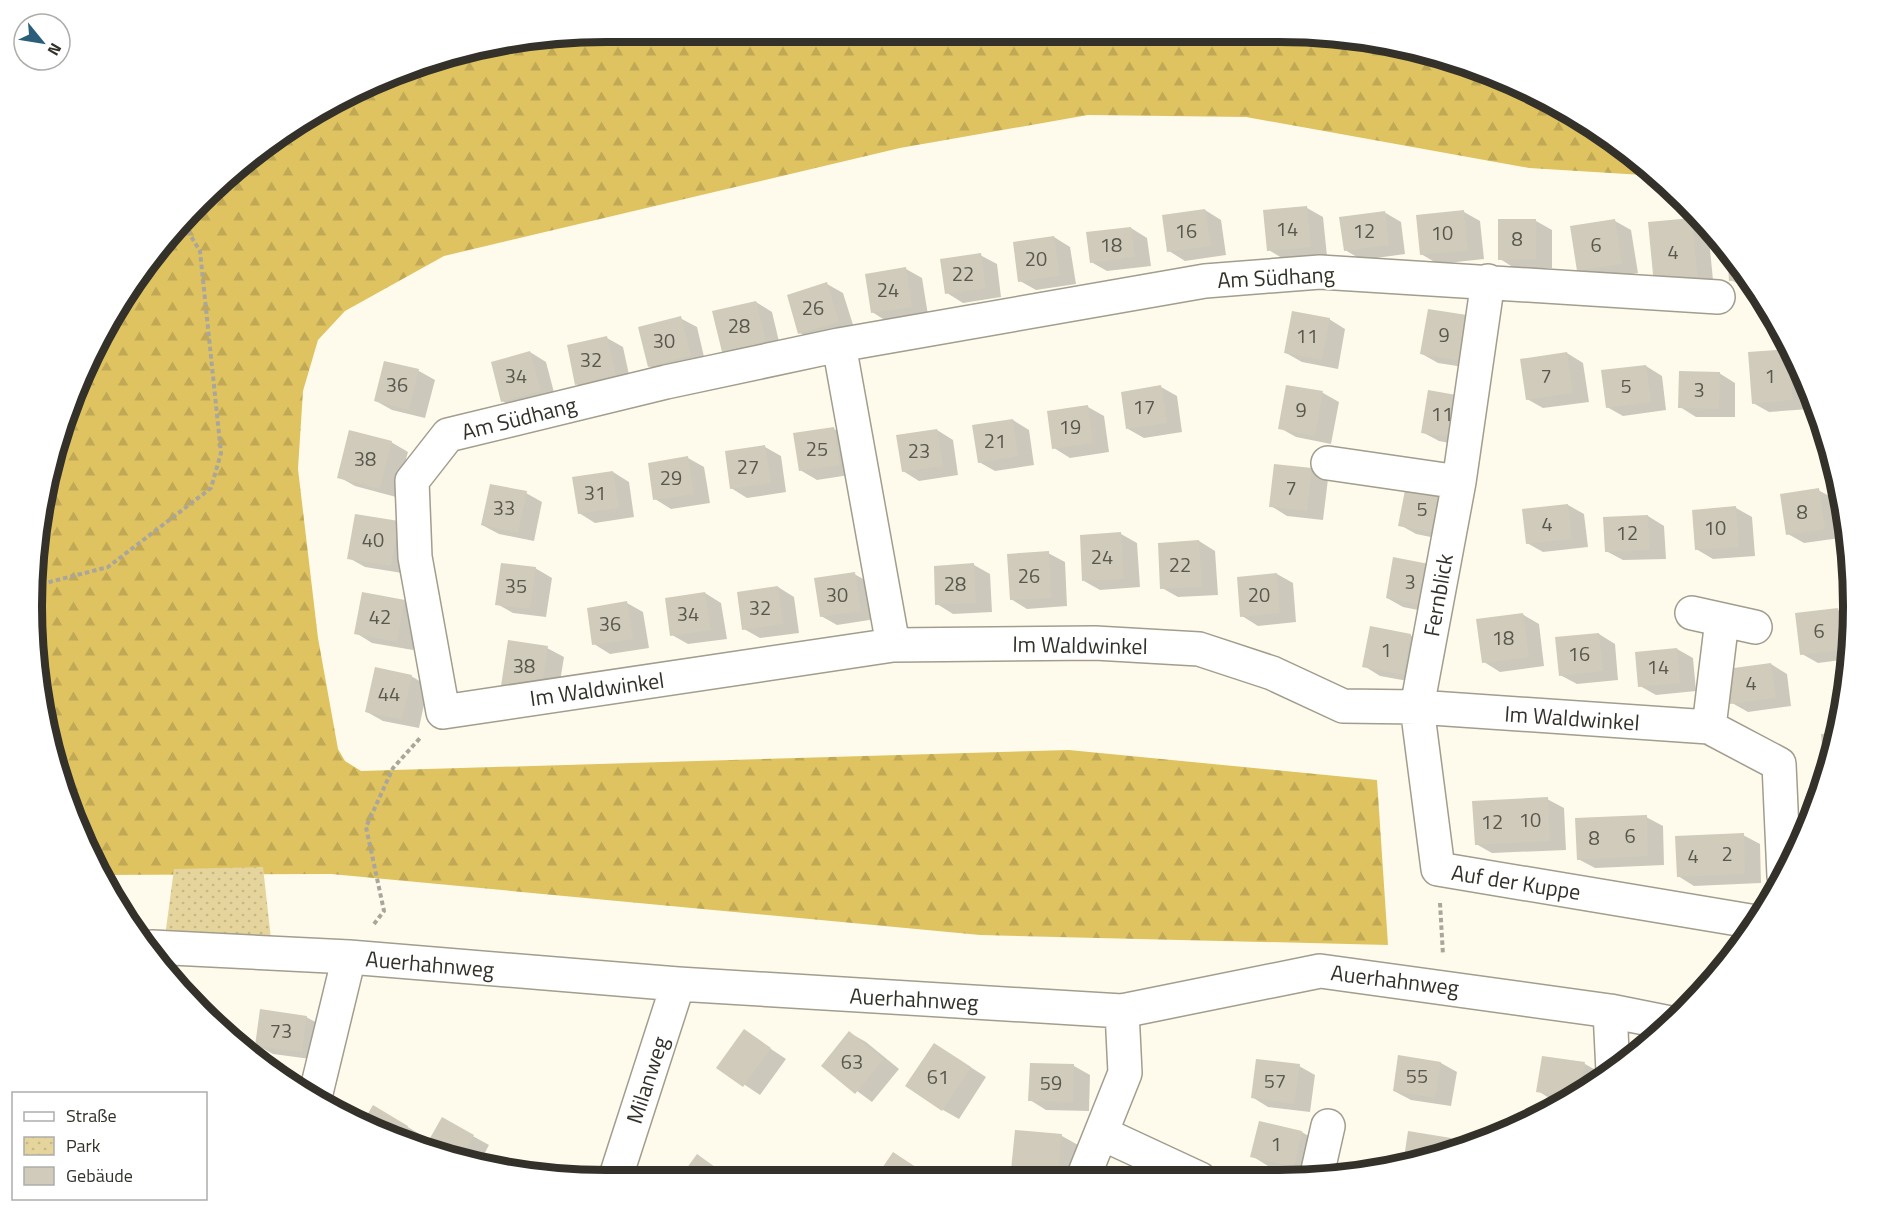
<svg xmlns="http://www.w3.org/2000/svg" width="1885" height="1212" viewBox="0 0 1885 1212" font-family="'Titillium Web',sans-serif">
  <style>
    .forest { fill: url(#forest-firs) }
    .park { fill: url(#park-dots) }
    .shadow { fill: #0003 }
    .building { fill: #d0cbba }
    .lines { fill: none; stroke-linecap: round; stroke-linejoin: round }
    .minor-casing { stroke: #a29d8d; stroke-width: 36 }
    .path { stroke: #aaa69b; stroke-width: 4; stroke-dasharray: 4.5 3; stroke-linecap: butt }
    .minor { stroke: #fff; stroke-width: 33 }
    .labels { text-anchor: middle; stroke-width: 5; stroke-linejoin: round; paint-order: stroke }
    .number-label { font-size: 20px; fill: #5a584e }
    .street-label { font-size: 22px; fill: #33312a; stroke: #fff }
    .rim { fill: none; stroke: #33312a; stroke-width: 8 }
  </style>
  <defs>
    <pattern id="forest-firs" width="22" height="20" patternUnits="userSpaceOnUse" patternTransform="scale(1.5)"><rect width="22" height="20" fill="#dfc361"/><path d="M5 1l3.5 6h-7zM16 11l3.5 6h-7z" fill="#c0a854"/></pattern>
    <pattern id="park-dots" width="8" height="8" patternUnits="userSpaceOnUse" patternTransform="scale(1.5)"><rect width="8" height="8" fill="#e5d59d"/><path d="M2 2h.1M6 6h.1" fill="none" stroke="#c5b787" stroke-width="1.8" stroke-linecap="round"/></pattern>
  </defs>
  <rect width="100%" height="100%" fill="#fffbec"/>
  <path class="forest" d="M606 32 1354 36 1533 91 1659 176 1529 168 1246 117 1088 115 900 148 444 256 345 311 318 340 303 391 298 469 318 638 338 749 345 761 361 771 1069 750 1377 780 1388 945 980 935 331 874 101 875 51 754 33 569 62 421 150 256 287 129 422 62Z"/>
  <path class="park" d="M263 867 272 948 164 944 174 869Z"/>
  <path class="shadow" d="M1307 208 1323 217 1327 256 1285 260 1269 250Z
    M1205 210 1221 220 1226 255 1185 261 1169 251Z
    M1384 212 1401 222 1405 254 1362 260 1345 250Z
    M1464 212 1480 221 1484 259 1438 264 1421 254Z
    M1692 219 1708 229 1714 290 1656 284Z
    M1536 221 1552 230V268L1516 269 1500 259Z
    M1615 221 1631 230 1638 273 1595 280 1578 270Z
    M1131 228 1147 238 1151 266 1107 271 1091 262Z
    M1054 237 1070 247 1076 284 1036 290 1020 281Z
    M980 255 997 264 1001 297 963 303 947 293Z
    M1735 256 1755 289H1747L1731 280Z
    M906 269 922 278 928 315 888 322 872 312Z
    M827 284 843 293 855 331 816 342 800 333Z
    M756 302 772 312 781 350 739 360 723 351Z
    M1467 317 1476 369 1438 363 1422 354Z
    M680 318 697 327 706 365 666 375 649 366Z
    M1329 319 1345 329 1338 369 1302 362 1286 353Z
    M607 338 623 347 631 384 592 393 576 384Z
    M1789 350 1795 354 1807 386 1809 409 1769 412 1753 403Z
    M530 352 546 362 556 400 519 410 502 401Z
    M1567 353 1583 363 1589 402 1543 408 1527 399Z
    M385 362 419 371 435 380 425 418 392 410 376 401Z
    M1646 366 1662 376 1666 410 1623 416 1607 407Z
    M1719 373 1735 383V417H1696L1680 407Z
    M1287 386 1323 393 1339 402 1331 444 1296 437 1280 428Z
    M1161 387 1177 396 1182 432 1144 438 1128 429Z
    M1429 392 1471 447 1439 441 1422 432Z
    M1088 407 1104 416 1109 452 1070 458 1054 448Z
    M1013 420 1029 430 1034 465 995 471 979 462Z
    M834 429 850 438 856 474 817 480 800 470Z
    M937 430 953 440 958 475 919 481 903 471Z
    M391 442 408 452 396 497 355 486 339 477Z
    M765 447 781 456 786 492 747 498 731 488Z
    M688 458 704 467 710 503 671 509 655 499Z
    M1311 469 1328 479 1323 520 1287 516 1271 506Z
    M613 472 629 482 634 517 595 523 579 513Z
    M1818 490 1835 499 1840 538 1804 543 1788 534Z
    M526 493 542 502 534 541 499 534 482 525Z
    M1446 494 1455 542 1416 534 1400 525Z
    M1568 505 1584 514 1588 547 1543 552 1527 543Z
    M1736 508 1752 517 1755 556 1713 559 1696 549Z
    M1648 516 1664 526 1666 559 1623 560 1606 551Z
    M399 523 408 574 365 567 349 558Z
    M1121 534 1137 543 1140 587 1100 590 1084 581Z
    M1199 541 1215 551 1218 595 1178 597 1162 588Z
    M1048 553 1065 562 1067 606 1027 609 1011 599Z
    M1394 559 1443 615 1403 607 1387 598Z
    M974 565 990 574 992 612 953 614 937 604Z
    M535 568 552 578 546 617 513 613 497 604Z
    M854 574 871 583 876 619 837 625 821 616Z
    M1277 574 1293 583 1296 622 1258 626 1242 616Z
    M778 587 794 597 799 633 760 638 744 629Z
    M705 593 721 603 727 639 688 644 672 635Z
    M404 601 421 610 413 650 372 643 356 633Z
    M627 603 643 612 649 648 610 654 594 644Z
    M1838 610 1851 617 1849 659 1818 663 1802 654Z
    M1522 614 1539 624 1544 666 1500 672 1484 662Z
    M1599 634 1615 644 1618 680 1577 684 1560 675Z
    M1410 635 1426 644 1419 683 1380 676 1364 666Z
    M547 648 564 657 557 700 519 694Z
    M1677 649 1693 658 1696 691 1656 695 1640 686Z
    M1771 664 1787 674 1791 706 1748 712 1732 703Z
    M411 676 428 686 419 728 383 721 367 712Z
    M1547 799 1564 808 1566 850 1492 853 1476 844Z
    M1646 817 1663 826 1664 865 1595 868 1578 859Z
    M1743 835 1760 844 1761 883 1694 886 1678 876Z
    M306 1017 323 1026 318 1060 273 1054 257 1045Z
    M744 1031 786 1059 760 1095 718 1067Z
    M850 1033 866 1042 899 1069 872 1102 823 1066Z
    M950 1054 986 1077 959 1119 943 1110Z
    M1399 1057 1441 1063 1457 1072 1451 1106 1411 1100 1394 1091Z
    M1031 1064 1074 1066 1090 1075 1089 1111 1046 1110 1030 1100Z
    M1585 1064 1601 1073 1600 1080 1564 1102 1554 1101 1538 1091Z
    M1299 1066 1315 1075 1310 1112 1268 1107 1252 1097Z
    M374 1107 423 1136 418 1145 386 1137 364 1123Z
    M442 1119 489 1145 480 1162 427 1148Z
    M1302 1132 1318 1142 1310 1176 1268 1166 1252 1156Z
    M1409 1133 1450 1140 1464 1147 1427 1161 1404 1165Z
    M1062 1136 1078 1145 1075 1178H1029L1013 1169Z
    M893 1154 909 1163 931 1177H878Z"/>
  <path class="building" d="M1307 206 1311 247 1267 251 1263 210Z
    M1205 209 1211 246 1167 252 1162 215Z
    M1464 210 1468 251 1420 255 1416 215Z
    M1385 211 1389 245 1344 251 1339 217Z
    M1692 218 1698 281 1654 285 1648 222Z
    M1498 219H1536V259L1498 260Z
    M1615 219 1622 264 1577 271 1570 226Z
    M1131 227 1135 257 1090 263 1086 232Z
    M1054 236 1060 276 1018 282 1013 242Z
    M1727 248 1735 256 1749 279 1729 281Z
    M981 253 986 288 945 294 940 259Z
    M906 267 912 307 871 313 865 274Z
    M827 282 839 322 798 334 787 295Z
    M756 301 766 341 722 352 712 311Z
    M1428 309 1467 315 1460 361 1420 354Z
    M1292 311 1330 318 1322 360 1284 353Z
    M681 316 691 356 648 367 638 327Z
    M607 336 616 375 575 385 567 345Z
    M1789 349 1793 400 1752 404 1748 352Z
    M530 351 541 391 501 402 491 362Z
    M1567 352 1573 393 1526 400 1520 359Z
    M384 361 419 369 409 410 374 401Z
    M1646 365 1651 402 1606 408 1601 370Z
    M1679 371 1720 372 1719 409 1678 408Z
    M1161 385 1167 423 1126 429 1121 392Z
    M1286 385 1323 391 1315 436 1278 429Z
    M1428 390 1462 396 1455 438 1421 433Z
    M1088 405 1093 443 1052 449 1047 411Z
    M1013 419 1018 456 978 463 972 425Z
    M834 427 840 465 799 471 793 433Z
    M937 429 943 466 902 472 896 435Z
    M349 430 392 441 380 489 337 478Z
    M765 445 771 483 730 489 725 451Z
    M688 456 694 494 653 500 648 463Z
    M1274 464 1312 468 1307 511 1269 507Z
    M613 471 619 508 578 514 572 477Z
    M490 484 527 491 518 533 481 525Z
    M1406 485 1447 492 1439 534 1398 526Z
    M1819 488 1825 529 1786 535 1780 494Z
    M1568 504 1572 539 1526 544 1522 509Z
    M1736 506 1739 547 1695 550 1692 510Z
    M355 514 399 521 391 566 347 559Z
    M1648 515 1650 550 1605 552 1603 517Z
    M1121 532 1124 579 1082 581 1080 535Z
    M1199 540 1202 587 1160 589 1158 543Z
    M1049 551 1051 598 1010 600 1007 554Z
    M1393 557 1434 565 1427 606 1386 598Z
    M501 563 536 567 530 609 495 605Z
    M974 563 976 603 935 605 934 566Z
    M855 572 861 611 820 617 814 578Z
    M1277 573 1280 613 1240 617 1237 577Z
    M778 586 783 624 742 630 737 592Z
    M362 592 405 600 397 642 354 634Z
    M705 592 711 630 670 636 665 598Z
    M627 601 633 639 592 645 587 608Z
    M1838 608 1843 650 1800 655 1795 613Z
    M1523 613 1529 657 1482 663 1476 619Z
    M1370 626 1411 634 1403 675 1362 667Z
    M1599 633 1603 671 1559 676 1555 637Z
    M508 640 548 646 541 691 501 686Z
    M1677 648 1680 683 1638 687 1635 652Z
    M1771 663 1776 698 1730 704 1726 669Z
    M375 667 412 675 402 720 365 712Z
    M1837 733 1828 771H1824L1821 734Z
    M1548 797 1550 841 1475 845 1472 801Z
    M1647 815 1648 856 1577 860 1575 818Z
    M1744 833 1745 874 1677 877 1675 836Z
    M260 1009 307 1016 302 1052 255 1046Z
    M744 1029 771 1048 743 1087 716 1068Z
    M849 1031 883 1059 855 1094 821 1066Z
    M934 1043 971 1067 942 1111 905 1086Z
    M1398 1055 1441 1062 1435 1098 1393 1091Z
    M1542 1056 1585 1062 1580 1092 1572 1097 1536 1092Z
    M1256 1059 1300 1064 1294 1104 1251 1098Z
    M1030 1063 1074 1064 1073 1102 1028 1101Z
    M373 1105 408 1126 399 1140 386 1137 363 1122Z
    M442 1117 474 1135 462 1157 425 1147Z
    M1259 1121 1302 1131 1294 1167 1250 1157Z
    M1015 1130 1062 1134 1058 1174 1011 1170Z
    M1408 1131 1451 1138 1449 1153 1427 1161 1403 1165Z
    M893 1152 931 1177H876Z
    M697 1154 726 1175 725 1177 681 1176Z
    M806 1167 817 1177H797Z"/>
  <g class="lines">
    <defs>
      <path id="minor" d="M839 345 666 382 448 435 412 481 415 557 443 712 893 645 1095 643 1199 649 1272 673 1343 706 1417 707 1709 727 1779 764 1784 876
        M1328 463 1459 482 1417 707 1438 869 1756 922
        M1459 482 1488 281
        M1692 613 1755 627
        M893 645 839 345 1205 281 1320 272 1718 297
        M1709 727 1722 620
        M152 947 349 957 678 984 1122 1011 1320 971 1610 1011 1670 1023
        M1610 1011 1613 1072
        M316 1093 349 957
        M1101 1133 1200 1179
        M616 1176 678 984
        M1083 1178 1125 1073 1122 1011
        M1316 1179 1328 1126"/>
    </defs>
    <use href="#minor" class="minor-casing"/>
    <path class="path" d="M34 586 108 567 211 488 221 453 200 251 184 225
      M1440 903 1443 955
      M374 924 384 911 366 827 393 768 421 737"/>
    <use href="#minor" class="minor"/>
  </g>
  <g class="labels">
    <g class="number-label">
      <text x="1287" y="236">14</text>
      <text x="1186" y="238">16</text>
      <text x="1364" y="238">12</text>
      <text x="1442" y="240">10</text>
      <text x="1517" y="246">8</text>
      <text x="1111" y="252">18</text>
      <text x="1596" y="252">6</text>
      <text x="1673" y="259">4</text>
      <text x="1036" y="266">20</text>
      <text x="963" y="281">22</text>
      <text x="888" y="297">24</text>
      <text x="813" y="315">26</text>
      <text x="739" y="333">28</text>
      <text x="1444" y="342">9</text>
      <text x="1307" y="343">11</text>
      <text x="664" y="348">30</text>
      <text x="591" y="367">32</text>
      <text x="516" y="383">34</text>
      <text x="1546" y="383">7</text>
      <text x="1770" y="383">1</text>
      <text x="397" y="392">36</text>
      <text x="1626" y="393">5</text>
      <text x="1699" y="397">3</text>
      <text x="1144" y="414">17</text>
      <text x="1301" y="417">9</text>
      <text x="1442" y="421">11</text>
      <text x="1070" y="434">19</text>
      <text x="995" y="448">21</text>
      <text x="817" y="456">25</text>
      <text x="919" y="458">23</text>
      <text x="365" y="466">38</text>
      <text x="748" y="474">27</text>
      <text x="671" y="485">29</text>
      <text x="1291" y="495">7</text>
      <text x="595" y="500">31</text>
      <text x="504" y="515">33</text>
      <text x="1422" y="516">5</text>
      <text x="1802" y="519">8</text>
      <text x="1547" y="531">4</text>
      <text x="1715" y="535">10</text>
      <text x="1627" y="540">12</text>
      <text x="373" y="547">40</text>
      <text x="1102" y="564">24</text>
      <text x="1180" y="572">22</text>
      <text x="1029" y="583">26</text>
      <text x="1410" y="589">3</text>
      <text x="955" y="591">28</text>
      <text x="516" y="593">35</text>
      <text x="837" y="602">30</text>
      <text x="1259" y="602">20</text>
      <text x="760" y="615">32</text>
      <text x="688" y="621">34</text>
      <text x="380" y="624">42</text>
      <text x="610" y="631">36</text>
      <text x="1819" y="638">6</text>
      <text x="1503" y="645">18</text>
      <text x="1386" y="657">1</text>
      <text x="1579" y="661">16</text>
      <text x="524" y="673">38</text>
      <text x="1658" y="674">14</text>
      <text x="1751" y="690">4</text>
      <text x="389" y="701">44</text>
      <text x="1530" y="827">10</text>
      <text x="1492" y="829">12</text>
      <text x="1630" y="843">6</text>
      <text x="1594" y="845">8</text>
      <text x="1727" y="861">2</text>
      <text x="1693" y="863">4</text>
      <text x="281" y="1038">73</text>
      <text x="852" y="1069">63</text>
      <text x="1417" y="1083">55</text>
      <text x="938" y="1084">61</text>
      <text x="1275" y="1088">57</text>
      <text x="1051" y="1090">59</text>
      <text x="1276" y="1151">1</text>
    </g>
    <g class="street-label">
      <text transform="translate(1276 277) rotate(-3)" y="8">Am Südhang</text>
      <text transform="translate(519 418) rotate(-14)" y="8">Am Südhang</text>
      <text transform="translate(1438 595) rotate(-80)" y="8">Fernblick</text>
      <text transform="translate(1080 645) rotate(1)" y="8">Im Waldwinkel</text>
      <text transform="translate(597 689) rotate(-8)" y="8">Im Waldwinkel</text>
      <text transform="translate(1572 718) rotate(4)" y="8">Im Waldwinkel</text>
      <text transform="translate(1516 882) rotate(9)" y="8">Auf der Kuppe</text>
      <text transform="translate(430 964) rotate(5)" y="8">Auerhahnweg</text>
      <text transform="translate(1395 980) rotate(7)" y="8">Auerhahnweg</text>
      <text transform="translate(914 999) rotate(3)" y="8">Auerhahnweg</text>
      <text transform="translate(647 1080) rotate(-72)" y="8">Milanweg</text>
    </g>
  </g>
  <path d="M0 0H1885V1212H0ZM606 42H1279A564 564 0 0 1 1843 606V606A564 564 0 0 1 1279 1170H606A564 564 0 0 1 42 606V606A564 564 0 0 1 606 42Z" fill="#fff" fill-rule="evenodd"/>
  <path class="rim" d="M606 42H1279A564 564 0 0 1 1843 606V606A564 564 0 0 1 1279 1170H606A564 564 0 0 1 42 606V606A564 564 0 0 1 606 42Z"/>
  <rect x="12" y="1092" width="195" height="108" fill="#ffffff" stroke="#adadaa" stroke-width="1.5"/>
  <rect x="24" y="1112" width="30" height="9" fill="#ffffff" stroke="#adadaa" stroke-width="1.5"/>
  <text x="66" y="1122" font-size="18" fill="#33312a">Straße</text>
  <rect x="24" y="1137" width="30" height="18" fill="url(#park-dots)" stroke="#adadaa" stroke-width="1.5"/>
  <text x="66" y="1152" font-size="18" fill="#33312a">Park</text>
  <rect x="24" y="1167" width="30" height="18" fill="#d0cbba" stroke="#adadaa" stroke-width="1.5"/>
  <text x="66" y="1182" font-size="18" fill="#33312a">Gebäude</text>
  <g transform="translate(42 42) rotate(120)"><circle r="28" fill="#ffffff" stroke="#adadaa" stroke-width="1.5"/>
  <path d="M0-4.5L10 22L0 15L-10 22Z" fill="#2b5e7b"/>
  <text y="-9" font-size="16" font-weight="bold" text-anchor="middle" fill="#33312a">N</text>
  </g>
</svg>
